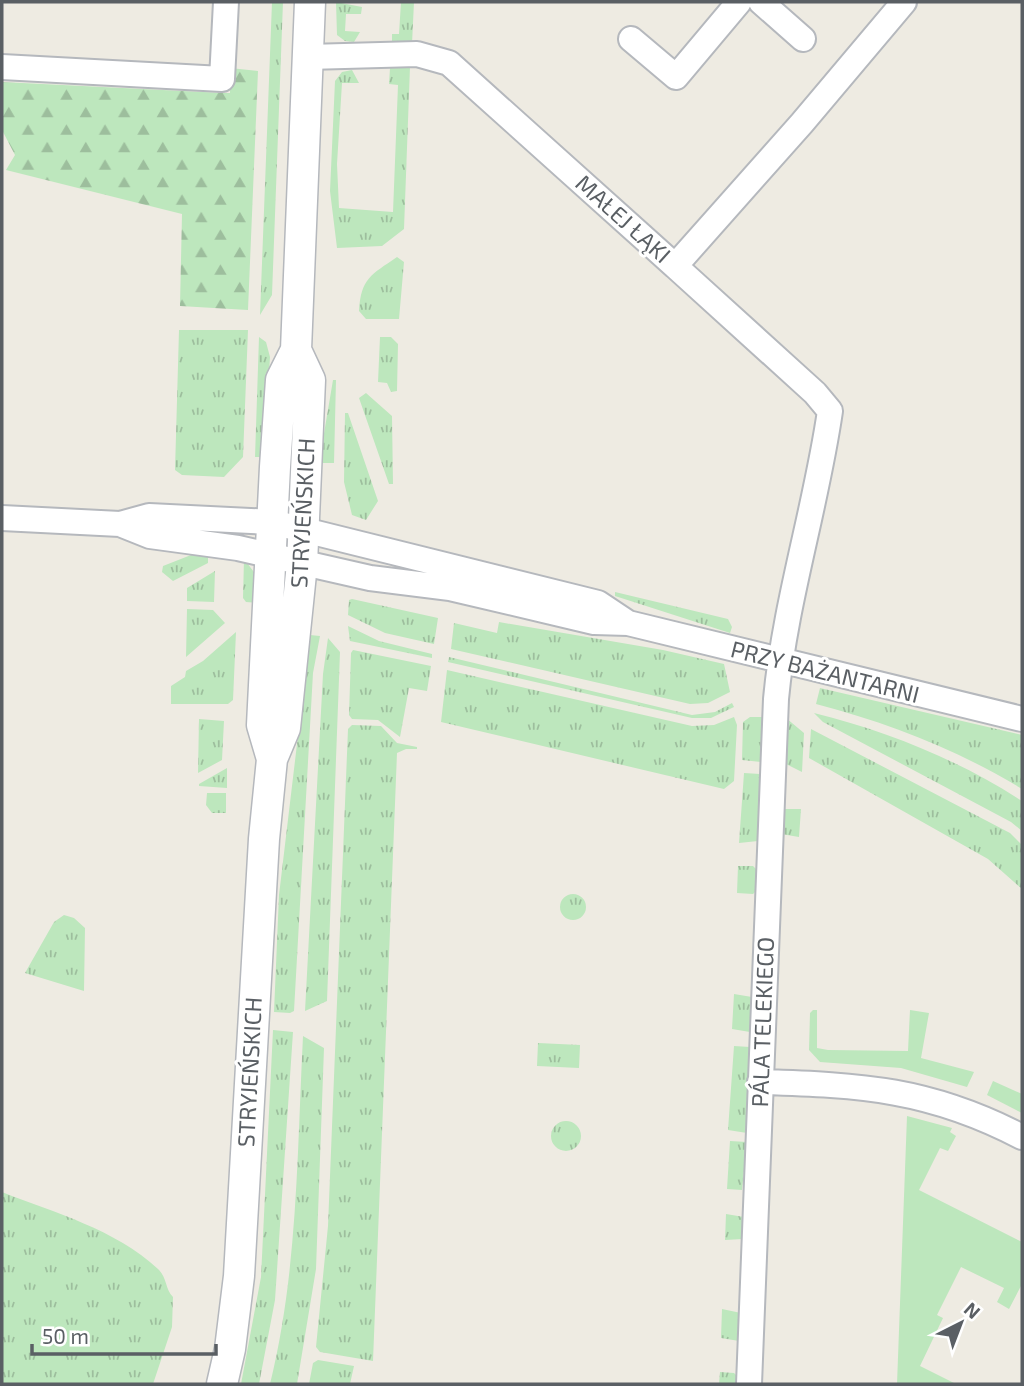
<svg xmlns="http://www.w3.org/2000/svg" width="1024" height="1386" viewBox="0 0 1024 1386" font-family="'Exo 2',sans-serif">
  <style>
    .grass { fill: url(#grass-tufts) }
    .forest { fill: url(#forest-firs) }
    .garden { fill: #bde7bd }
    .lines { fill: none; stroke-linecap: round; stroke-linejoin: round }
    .minor-casing { stroke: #b5b8bd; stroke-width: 28 }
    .tertiary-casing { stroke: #b5b8bd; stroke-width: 33 }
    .minor { stroke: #fff; stroke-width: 24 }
    .tertiary { stroke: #fff; stroke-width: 30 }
    .labels { text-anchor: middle; stroke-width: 6; stroke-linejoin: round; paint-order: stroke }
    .street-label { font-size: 23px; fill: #5a5f64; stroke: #fff }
  </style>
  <defs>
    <pattern id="grass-tufts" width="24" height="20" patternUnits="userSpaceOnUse" patternTransform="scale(1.75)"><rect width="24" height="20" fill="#bde7bd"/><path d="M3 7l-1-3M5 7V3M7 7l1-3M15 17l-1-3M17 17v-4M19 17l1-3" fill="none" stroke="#9dbe9d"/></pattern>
    <pattern id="forest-firs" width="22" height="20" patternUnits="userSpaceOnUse" patternTransform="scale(1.75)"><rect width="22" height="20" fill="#bde7bd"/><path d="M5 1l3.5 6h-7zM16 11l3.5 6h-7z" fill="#9dbe9d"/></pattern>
  </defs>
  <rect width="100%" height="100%" fill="#eeebe2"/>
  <path class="grass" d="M272 2H283L272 295 260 315Z
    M336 2 362 7 361 14H346L345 31 360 32 354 42 345 41 337 35Z
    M401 2H414L412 44H392V34H399Z
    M410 67 404 229 382 246 337 248 330 191 335 81 342 72 352 70 359 83H342L337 164 339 208 393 212 398 85 389 84 390 68Z
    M397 257 404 262 399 319H366L359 311C361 278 371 275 397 257Z
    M179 330H248L243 457 224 477 182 475 175 470Z
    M259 337 266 342 270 357 264 457H255Z
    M380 337H391L398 344 397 391 391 392 387 383 378 382Z
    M333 380H336L334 463H319Z
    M366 393 392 416 393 484H389L359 398Z
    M345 413H348L378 501 366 520 352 515 344 482Z
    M191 555 208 557V563L173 581 162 572 163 566Z
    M244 559 257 576 259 603 246 602 243 598Z
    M215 571 214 602 187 601V588Z
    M615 592 728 619 732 627 730 633 615 596Z
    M352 599 438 618 434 644 385 633 348 615 349 600Z
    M187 609 213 610 225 623 186 657Z
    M499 622 663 650 724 664 730 692 708 703 690 704 451 649 454 623 497 633Z
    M348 626 379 641 432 654V658L350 641Z
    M236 632 233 700 228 704H171V686L185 677 186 671 203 661Z
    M310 635 320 636 313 673 294 1011 290 1013 274 1012 279 895Z
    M328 638 340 652 327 1001 305 1011 323 674Z
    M353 650 431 666 427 691 409 688 400 737 378 720 352 719 349 715 351 653Z
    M449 657 692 715 715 712 732 703 734 707 711 718H692L448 662Z
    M447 670 692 726 714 725 734 717 737 725 734 781 724 789 441 722Z
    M820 688 1022 735V789C958 750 889 723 816 704Z
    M814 713C887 731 959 760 1022 801V831L1011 822 823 722Z
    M750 717H762L761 762 742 760 743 722Z
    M786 718 804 733 802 772 784 763Z
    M199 719 224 721 222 760 198 773Z
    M352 725 381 726 397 743 417 747V749H406L397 753 373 1361 320 1352 316 1347 328 1226 348 729Z
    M811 729 1010 833 1022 845V889L988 859 809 758Z
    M227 768V788L199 786V784Z
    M744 773 760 774 758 841 739 843Z
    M207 793H226V813H212L206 805Z
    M785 809H801L799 837 781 834 782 811Z
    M738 866H753L757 870 756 891 753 894 737 893Z
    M560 907a13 13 0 1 1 26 0a13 13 0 1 1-26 0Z
    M64 915 74 918 85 928 84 991 25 973 54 922Z
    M734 994 752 997 750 1032 732 1029Z
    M273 1030 293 1032 275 1300 259 1384H241L261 1277Z
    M303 1036 324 1048 316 1269 297 1384H270C298 1271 297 1152 303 1036Z
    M538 1043 580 1045 579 1068 537 1066Z
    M734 1046 750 1047 747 1133 728 1130Z
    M551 1136a15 15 0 1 1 30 0a15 15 0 1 1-30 0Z
    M730 1141 747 1142 742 1190 727 1189Z
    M2 1192C55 1213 115 1229 158 1269 167 1277 165 1289 173 1297L172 1327 153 1384H2Z
    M726 1214 744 1217 743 1239 725 1240Z
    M722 1309 741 1313 739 1341 721 1338Z
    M318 1360 354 1366 350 1384H309L313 1363Z
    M720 1372 734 1373 738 1377V1384H719Z"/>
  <path class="forest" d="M230 68 258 71 248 310 180 306 182 214 6 170 15 155 2 130V82L223 93H230Z"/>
  <path class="garden" d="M813 1010H817V1048L828 1050 908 1051 910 1010 929 1013 921 1058 974 1072 967 1087 901 1068 820 1062 809 1050 810 1013Z
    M993 1081 1022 1094V1113L987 1095Z
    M907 1116 952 1128 950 1132 956 1136 948 1151 940 1148 919 1190 1022 1242V1284L1009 1309 997 1302 1004 1288 961 1267 937 1315 943 1318 920 1366 956 1384H897Z"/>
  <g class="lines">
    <defs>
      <path id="minor" d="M761 2 803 39
        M631 39 676 77 739 2
        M308 57 417 54 449 63 675 266 802 123 904 2
        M2 67 222 79 226 2
        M675 266 815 393 830 411C816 508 785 602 776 699L749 1384
        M2 518 120 524 149 516 272 522 598 603 628 623
        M120 524 150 536 238 548 370 578 450 588 594 622 628 623 1022 719
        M760 1082C862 1085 930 1089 1022 1137"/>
      <path id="tertiary" d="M272 759 262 725 275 467 281 380 296 350 310 2
        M222 1384 230 1349 239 1276 264 839 272 759 285 728 302 564 310 380 296 350"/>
    </defs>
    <use href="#minor" class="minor-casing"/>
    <use href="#tertiary" class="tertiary-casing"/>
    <use href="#minor" class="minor"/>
    <use href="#tertiary" class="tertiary"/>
  </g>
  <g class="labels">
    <g class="street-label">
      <text transform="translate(623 219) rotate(42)" y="8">MAŁEJ ŁĄKI</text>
      <text transform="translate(303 513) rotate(-87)" y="8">STRYJEŃSKICH</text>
      <text transform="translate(825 672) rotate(14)" y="8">PRZY BAŻANTARNI</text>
      <text transform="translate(763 1022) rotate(-88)" y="8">PÁLA TELEKIEGO</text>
      <text transform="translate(250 1072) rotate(-87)" y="8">STRYJEŃSKICH</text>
    </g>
  </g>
  <rect width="1024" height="1386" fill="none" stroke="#5a5f64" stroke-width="7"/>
  <g transform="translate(961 1323) rotate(42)" stroke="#ffffff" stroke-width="5" paint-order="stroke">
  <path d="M0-5L12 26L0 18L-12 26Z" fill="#5a5f64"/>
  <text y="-10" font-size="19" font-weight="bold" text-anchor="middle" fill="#5a5f64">N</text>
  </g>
  <path d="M32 1344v10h184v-10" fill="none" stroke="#5a5f64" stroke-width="3.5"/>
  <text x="42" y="1344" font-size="21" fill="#5a5f64" stroke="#ffffff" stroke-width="5" paint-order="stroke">50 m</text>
</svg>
